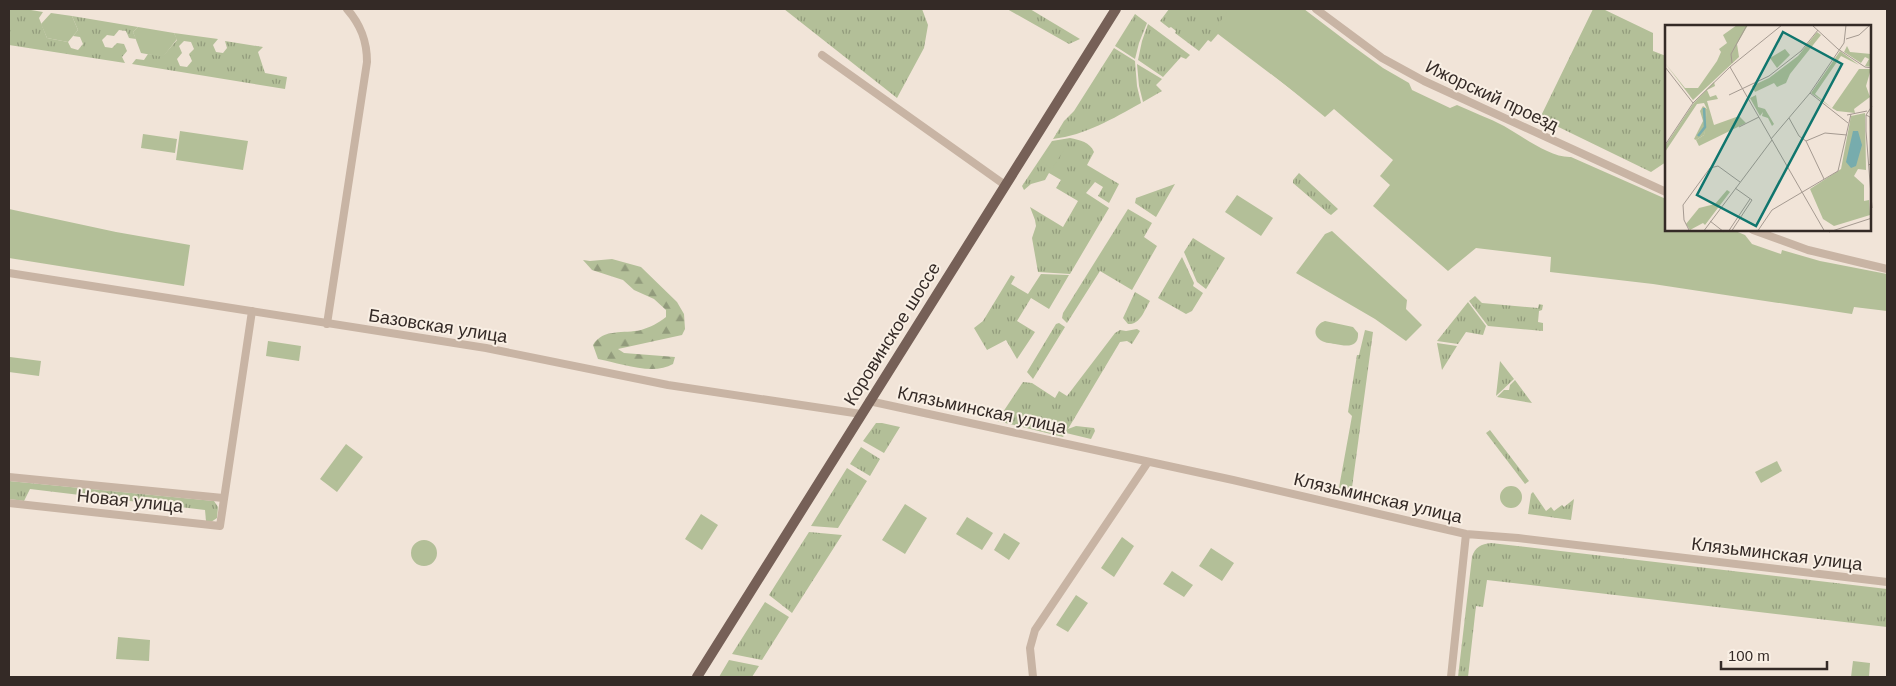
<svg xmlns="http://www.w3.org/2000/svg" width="1896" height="686" viewBox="0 0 1896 686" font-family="Arial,sans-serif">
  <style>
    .grass { fill: url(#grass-tufts); fill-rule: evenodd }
    .forest { fill: url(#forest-firs) }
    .park { fill: #b3bf98 }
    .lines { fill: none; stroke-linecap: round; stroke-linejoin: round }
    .minor { stroke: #c8b4a4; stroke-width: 8 }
    .major { stroke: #766057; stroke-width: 10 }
    .labels { text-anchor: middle; stroke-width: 4; stroke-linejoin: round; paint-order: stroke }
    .street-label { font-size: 18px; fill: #342a26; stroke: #f9efe4 }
    .inset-river { fill: none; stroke: #77acad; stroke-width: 2.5 }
    .inset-road { fill: none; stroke: #a59a91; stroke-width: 1 }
    .view { fill: #0f766e; fill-opacity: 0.15; stroke: #0f766e; stroke-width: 2.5 }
    .inset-edge { fill: none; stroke: #342a26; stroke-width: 2.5 }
  </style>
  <defs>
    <pattern id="grass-tufts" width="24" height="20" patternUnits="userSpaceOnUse" patternTransform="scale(1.25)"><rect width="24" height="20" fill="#b3bf98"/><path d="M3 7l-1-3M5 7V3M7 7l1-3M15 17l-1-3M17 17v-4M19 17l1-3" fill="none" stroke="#929b7c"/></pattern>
    <pattern id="forest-firs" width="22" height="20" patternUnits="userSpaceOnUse" patternTransform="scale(1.25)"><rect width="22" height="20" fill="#b3bf98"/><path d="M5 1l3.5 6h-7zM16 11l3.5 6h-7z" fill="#929b7c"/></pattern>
  </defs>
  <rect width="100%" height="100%" fill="#f1e4d8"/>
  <path class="grass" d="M9 9H25L43 12 39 18 47 38 68 42 71 48 78 50 83 44 80 37 73 36 78 30 72 16 138 27 133 32 136 39 129 38 126 31 119 30 114 36 107 35 102 40 105 47 112 48 117 43 124 44 127 51 122 57 125 63 9 45Z
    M784 9H922L928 25 924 48 897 98Z
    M1007 9H1030L1080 39 1069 44Z
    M1169 9H1286L1335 106 1325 115 1218 34 1211 42 1208 40 1199 51 1175 33 1176 31 1171 27 1169 28 1160 21Z
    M1593 9H1603L1653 33V51L1666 56V162L1651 172 1540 118Z
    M1135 14 1147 23 1139 43 1135 59 1115 46Z
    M1148 24 1190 55 1186 59 1181 57 1163 77 1138 60 1142 41Z
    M174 33 218 39 213 45 216 52 223 53 227 48 225 41 263 47 258 52 265 73 287 77 285 89 132 64 136 59 144 60 148 54 163 56 177 40ZM184 41 191 42 194 49 189 54 192 61 187 67 180 66 177 59 182 53 179 46Z
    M1114 48 1135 61 1137 86 1141 103C1112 119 1086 135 1053 139L1064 121 1074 111Z
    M1137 64 1162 79 1156 85 1162 91 1143 102 1139 86Z
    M1070 138C1080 140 1090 142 1094 152L1087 165 1119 184 1109 203 1098 196 1103 187 1095 182 1086 193 1109 208 1070 274 1038 272 1032 238 1036 226 1035 220 1030 207 1063 227 1078 201 1056 188 1061 180 1049 173 1045 180 1031 184 1024 190 1022 186 1052 141Z
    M1299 173 1338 209 1331 215 1328 213 1293 183V180Z
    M1175 184 1156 217 1135 203 1136 198Z
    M1128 209 1152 223 1144 237 1157 246 1132 290 1100 271 1067 323 1062 318 1063 313Z
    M1193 238 1225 258 1206 289 1197 282 1184 252Z
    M1182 257 1194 283 1193 286 1203 293 1192 311 1186 314 1158 298Z
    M1041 274 1069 275 1049 309 1031 298 1017 321 1035 332 1017 359 1006 340 987 350 974 328 983 321 1011 275 1015 277 1011 284 1028 294Z
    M1135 292 1150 301C1144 311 1140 325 1128 324L1123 318Z
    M1475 296 1482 303 1538 308 1539 304 1543 305 1542 310 1539 311 1538 322 1543 323V331L1488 326 1469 301Z
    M1468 302 1486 326 1483 335 1466 332 1458 344 1437 341Z
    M1059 323 1065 327 1033 379 1027 372 1056 324Z
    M1137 329 1140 331 1132 344 1127 341 1120 342 1068 429 1076 426 1094 428 1095 431 1091 439 1066 433 1067 431 1063 437 997 421 1023 382 1032 383 1055 398 1059 391 1067 396 1115 333 1120 330 1126 331Z
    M1365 330 1373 332 1351 495 1338 493 1352 416 1348 412 1357 355H1359Z
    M1437 343 1457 346 1442 370Z
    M1500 361 1514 379 1496 396Z
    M1515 380 1532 403 1497 397 1504 390H1509L1510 385Z
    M876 423H882L900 427 884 453 863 441Z
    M1490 430 1529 481 1525 484 1486 433Z
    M861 447 880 459 870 476 850 464Z
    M847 468 867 481 838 528 811 526Z
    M9 481 214 501 218 507 217 518 211 522 206 521 205 510 30 489 24 501 9 499Z
    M1533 492 1546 511 1551 507 1554 511 1562 505 1564 507 1574 499 1571 520 1528 514 1531 494Z
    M809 532 842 535 792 613 769 595Z
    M1491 543 1887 589V627L1487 580 1483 607 1476 606 1468 677H1458L1472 557C1475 547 1481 544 1491 543Z
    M765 602 789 617 762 660 732 654Z
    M729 660 759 666 752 677H719Z"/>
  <path class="forest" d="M612 259 641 267 677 302 684 314 685 329 682 335 618 349 624 353 675 357 673 364C653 376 620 363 598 359L593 345C603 328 624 334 641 330 651 327 658 323 666 317V310L654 299 634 290 623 280 592 270 583 260 590 261Z"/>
  <path class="park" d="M1230 9H1304L1350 44 1383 68 1409 83 1412 90 1450 108 1457 105C1472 112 1489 118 1504 126 1522 136 1550 158 1571 157L1666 199V230H1733L1745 235 1752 244 1781 254 1782 250 1820 261 1887 274V311L1854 307 1852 314 1653 284 1550 272 1551 257 1476 248 1448 271 1373 206 1390 185 1380 176 1393 160 1334 109 1325 117 1215 28Z
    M51 13 72 16 78 30 68 42 47 38 41 24Z
    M138 27 174 33 177 39 163 57 141 53 133 32Z
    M180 131 248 141 243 170 176 160Z
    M143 134 177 139 175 153 141 148Z
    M1054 141 1065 148 1052 169 1041 161Z
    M1237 195 1273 218 1261 236 1225 212Z
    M9 209 116 232 190 245 184 286 9 258Z
    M1332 231 1407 300 1406 309 1422 325 1406 341 1375 319 1296 273 1325 234Z
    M1325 321 1353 327 1358 333C1359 349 1345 346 1335 344 1330 343 1323 343 1319 339 1311 332 1318 323 1325 321Z
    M268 341 301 346 299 361 266 356Z
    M10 357 41 361 39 376 9 372Z
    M346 444 363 457 337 492 320 479Z
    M1777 461 1782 471 1761 483 1755 472Z
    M1500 497a11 11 0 1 1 22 0a11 11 0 1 1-22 0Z
    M905 504 927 518 905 554 882 540Z
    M701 514 718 525 702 550 685 539Z
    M967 517 993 533 982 550 956 534Z
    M1004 533 1020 543 1009 560 994 550Z
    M1122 537 1134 546 1114 577 1101 568Z
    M411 553a13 13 0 1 1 26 0a13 13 0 1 1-26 0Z
    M1211 548 1234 563 1222 581 1199 566Z
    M1172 571 1193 585 1184 597 1163 584Z
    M1076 595 1088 603 1068 632 1056 625Z
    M118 637 150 640 149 661 116 659Z
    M1853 661 1870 663 1869 677H1851Z"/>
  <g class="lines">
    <path class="minor" d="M1316 9 1382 58 1424 81 1666 192
      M822 55 1005 185
      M1753 230 1808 250 1887 269
      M9 273 486 348 668 385 861 414
      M327 324 367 62C367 41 361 25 347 9
      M869 401 1233 480 1418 523 1466 534 1518 538 1887 582
      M9 477 223 498
      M9 503 220 526 252 311
      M1033 677 1030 648 1035 630 1148 462
      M1451 677 1466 534"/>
    <path class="major" d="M697 677 1116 9"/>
  </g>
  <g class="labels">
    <g class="street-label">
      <text transform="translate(1492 96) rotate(25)" y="6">Ижорский проезд</text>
      <text transform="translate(438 326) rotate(9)" y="6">Базовская улица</text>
      <text transform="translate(892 334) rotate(-58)" y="6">Коровинское шоссе</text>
      <text transform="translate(982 410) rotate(12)" y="6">Клязьминская улица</text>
      <text transform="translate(1378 498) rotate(13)" y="6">Клязьминская улица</text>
      <text transform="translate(130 501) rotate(6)" y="6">Новая улица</text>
      <text transform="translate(1777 554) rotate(7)" y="6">Клязьминская улица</text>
    </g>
  </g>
  <g transform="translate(1665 25)">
    <rect width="206" height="206" fill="#f1e4d8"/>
    <path d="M72 0H83L72 19 74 32 28 75 0 38 20 63H33L52 36 56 27 54 24 62 18 58 10ZM182 21 185 27 206 29V42L200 41 204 34 200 32 196 38 179 27ZM120 24 125 30 112 43 105 33ZM175 26 194 40 176 31 150 69 167 83 146 68ZM49 57 50 61 42 65 45 72 51 70 53 74 42 76 49 100 74 91 81 98 34 121 31 115 39 110 42 84 39 78 32 79 0 127V121L28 79ZM91 70 93 82 100 84 109 99 107 101 103 93 97 91 98 87 95 91 85 73Z" fill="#b3bf98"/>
    <path d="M194 44H206L201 61 205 72 189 84 190 88 172 86 167 83ZM38 81 42 84 41 102 39 110 31 115 29 114 38 96 35 86Z" fill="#b3bf98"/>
    <path d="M152 7 156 10 125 49 121 58 112 62 109 58 90 67 87 61 104 53 133 31ZM200 88 201 145 193 144 189 151 199 160V176L204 175 205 190 169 201 158 194 145 164 176 144 186 91ZM62 165 65 167 40 200 38 198 25 205 21 199 34 183 50 179Z" fill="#b3bf98"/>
    <path d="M188 106H193L197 120 191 141 186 143 181 137Z" fill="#77acad"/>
    <path class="inset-river" d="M33 111 40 102 39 83"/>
    <path class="inset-road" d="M147 0 173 24 200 42 207 43M181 14 194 10 205 0M67 38 66 29 82 0M0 42 28 78 65 42 160 207M65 42 117 0M145 68 183 98M64 70 104 51 136 26 153 5M207 81 201 90V106L207 183M182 90 202 86M201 90 205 92 206 139 203 140M124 93 134 111 141 116 159 154M74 102 94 92M106 114 145 68 179 18 181 0M141 116 160 108 182 110M0 120 28 78M45 196 59 207M25 207 19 195 18 180 45 143 53 141 75 157M38 207 107 115M63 207 85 174M66 207 87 175 70 163M92 207 107 185 173 146 186 89M164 207 207 193"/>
    <path class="view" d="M118 7 177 39 91 201 32 170Z"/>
    <rect width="206" height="206" class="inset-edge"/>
  </g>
  <rect width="1896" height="686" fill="none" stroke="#342a26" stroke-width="20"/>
  <path d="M1721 661v8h106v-8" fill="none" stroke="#342a26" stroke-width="2.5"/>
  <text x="1728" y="661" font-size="15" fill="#342a26" stroke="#f9efe4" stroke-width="4" paint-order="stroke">100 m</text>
</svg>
